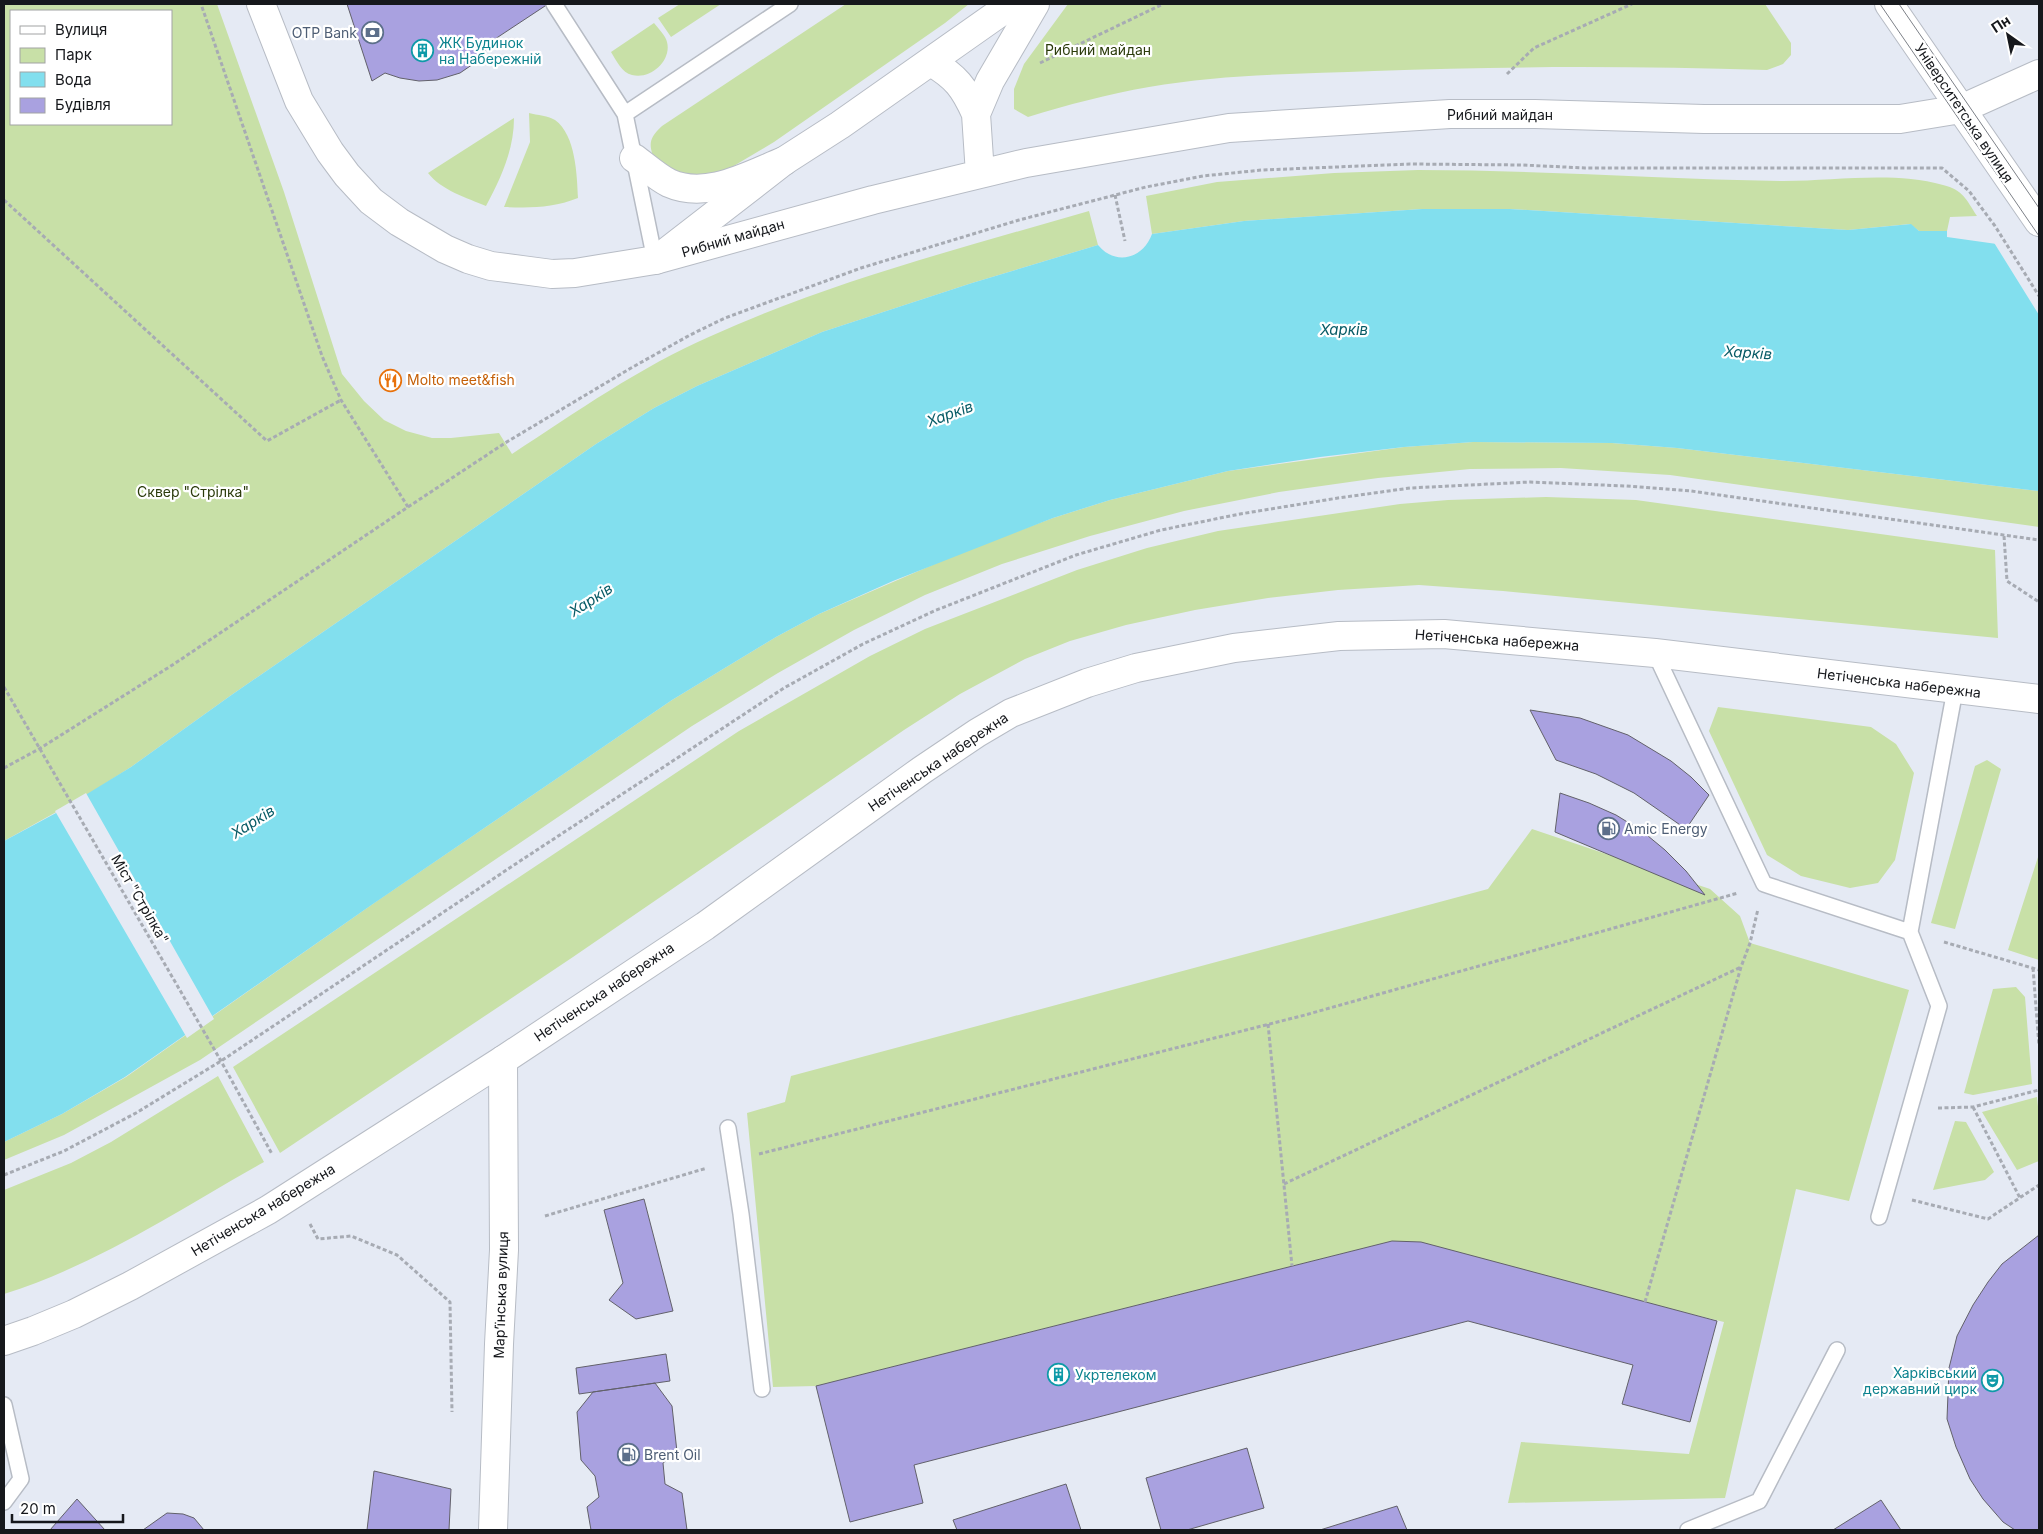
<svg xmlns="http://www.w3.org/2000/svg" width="2043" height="1534" viewBox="0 0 2043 1534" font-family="Inter,sans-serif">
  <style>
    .green { fill: #c8e0a7; fill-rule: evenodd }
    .water { fill: #82dfee }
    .pier { fill: #e5eaf4 }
    .building { fill: #a9a1e0; stroke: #62616a }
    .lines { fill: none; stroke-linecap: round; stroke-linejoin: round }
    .lane-casing { stroke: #b7bcc5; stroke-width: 18 }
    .street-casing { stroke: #b7bcc5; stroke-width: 30 }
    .secondary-casing { stroke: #b7bcc5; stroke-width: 30 }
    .primary-casing { stroke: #b7bcc5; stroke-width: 30 }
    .path { stroke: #a7abb3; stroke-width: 3; stroke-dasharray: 4 2.5; stroke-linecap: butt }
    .lane { stroke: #fff; stroke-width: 15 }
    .street { stroke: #fff; stroke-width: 28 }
    .secondary { stroke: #fff; stroke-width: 28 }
    .primary { stroke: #fff; stroke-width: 28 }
    .tram { stroke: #7d8188; stroke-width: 1 }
    .labels { text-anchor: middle; stroke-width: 4.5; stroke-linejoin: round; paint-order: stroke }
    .service-label { font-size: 14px; fill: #4e5e75; stroke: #fff; text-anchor: start }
    .culture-label { font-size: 14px; fill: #0d838f; stroke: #fff; text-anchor: start }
    .park-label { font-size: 14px; fill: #2b3b0b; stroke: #fff }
    .street-label { font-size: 14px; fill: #16181c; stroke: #fff }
    .food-label { font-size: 14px; fill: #c56008; stroke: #fff; text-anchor: start }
    .water-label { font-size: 15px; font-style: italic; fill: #075b66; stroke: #fff }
  </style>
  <rect width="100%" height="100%" fill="#e5eaf4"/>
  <path class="green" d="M4 4H217L284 192 342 374 364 401 384 420 406 431 432 438H451L499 433 512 454C576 412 640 367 711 336 832 281 962 248 1089 211L1098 245 972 283 822 332 697 386 654 408 596 444 230 696 131 767 87 795 4 841ZM11 11H171V124H11Z
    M680 4H721L671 37 658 18Z
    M846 4H969L945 23 774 142 710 180 692 182 656 164C649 146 647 140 662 126Z
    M1068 4H1765L1791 43V55L1783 64 1767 70C1636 66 1505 66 1374 71 1299 74 1223 74 1149 87 1108 94 1067 105 1028 117L1014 109V89L1024 64Z
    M654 23C658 28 666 36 667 42 672 61 650 80 632 75 622 73 616 60 611 52Z
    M529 113C537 115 549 116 555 120 576 135 577 176 578 198 553 208 531 208 504 207L530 142Z
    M514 118C514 150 501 178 486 206 467 198 441 190 428 173Z
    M1418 170C1540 170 1662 179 1784 181 1836 181 1892 171 1943 185 1963 190 1966 199 1977 216L1950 217 1947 231H1919L1910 224 1848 230 1510 209H1422L1244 221 1152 234 1146 196 1217 182 1334 173Z
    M1473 442 1612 443 1677 448 2039 491V527L1670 475 1561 468 1470 469 1378 478 1279 492 1184 511 1090 536 1002 564 925 595 854 630 778 673 692 726 200 1060 64 1135 4 1160V1142L62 1114 126 1077 377 901 672 700 776 637 819 614 967 550 1053 518 1110 500 1228 471 1404 447Z
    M1546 497 1636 500 1995 550 1998 638 1503 591 1419 585 1338 590 1268 598 1195 610 1126 625 1070 641 1025 659 960 694 904 730 573 957 280 1153 233 1067 739 731 870 656 925 629 1077 570 1147 548 1218 531 1400 504 1448 500Z
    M1718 707 1871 727 1896 744 1914 773 1895 860 1878 883 1850 888 1801 876 1767 855 1709 731Z
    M1987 760 2001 769 1955 929 1931 923 1975 766Z
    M1532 829 1710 889 1740 916 1750 943 1909 990 1849 1201 1796 1189 1725 1498 1508 1503 1521 1442 1689 1454 1724 1322 1392 1241 816 1386 773 1387 747 1113 785 1102 791 1076 1488 889Z
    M2039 854V960L2008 950Z
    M2016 987 2025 997 2032 1084 1973 1095 1964 1093 1993 989Z
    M218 1076 264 1162C180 1209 97 1265 4 1294V1190L71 1163 111 1142Z
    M2037 1097 2039 1116V1161L2017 1170 1982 1112Z
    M1955 1121 1966 1122 1994 1172 1985 1180 1933 1190Z"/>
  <path class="water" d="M1422 209H1510L1848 230 1911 224 1919 231H1947V237L2039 250V491L1677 448 1612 443 1473 442 1404 447 1320 457 1228 471 1110 500 1053 518 893 581 819 614 776 637 672 700 370 906 125 1077 62 1114 4 1142V841L56 813 131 767 230 696 596 444 654 408 697 386 822 332 972 283 1098 245C1115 266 1143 259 1152 234L1244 221Z"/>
  <path class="pier" d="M1993 241 2039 247V315Z
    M86 793 214 1019 187 1038 55 811Z"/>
  <path class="building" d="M347 4H548L492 41 479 60 460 73 437 80 419 81 400 78 385 73 372 81Z
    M1530 710 1580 718 1628 735 1671 761 1691 777 1709 795 1686 829 1634 793 1596 774 1556 760Z
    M1560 793 1589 803 1616 815 1642 831 1665 850 1686 871 1705 895 1555 832Z
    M644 1199 673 1311 636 1319 609 1300 623 1283 604 1210Z
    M2039 1235V1530H2015L2003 1522 1983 1499 1970 1479 1956 1447 1947 1419 1949 1368 1957 1336 1973 1305 1988 1282 2002 1264Z
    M1392 1241 1421 1242 1717 1321 1690 1422 1622 1404 1633 1365 1468 1321 914 1465 923 1503 850 1522 816 1386Z
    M666 1354 670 1381 579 1394 576 1368Z
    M655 1383 672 1406 677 1452 663 1463 665 1484 682 1493 687 1530H591L587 1507 599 1497 595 1476 581 1460 577 1412 593 1392Z
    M1247 1448 1264 1508 1187 1530H1161L1146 1478Z
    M374 1471 451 1489 449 1530H367Z
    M1066 1484 1081 1530H957L953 1520Z
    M77 1499 105 1530H50Z
    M1881 1500 1901 1530H1833Z
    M1397 1506 1407 1530H1320Z
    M167 1513 183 1514 194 1518 204 1530H143Z"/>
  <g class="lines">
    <defs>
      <path id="lane" d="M554 4 625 114 655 260
        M625 114 790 4
        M1655 653 1764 884 1910 932
        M728 1128 741 1214 762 1389
        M1879 1217 1939 1006 1910 932 1955 690
        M4 1405 21 1479 4 1502
        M1688 1530 1759 1501 1837 1350"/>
      <path id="street" d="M656 260 784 161 840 125 1012 4"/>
      <path id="secondary" d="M261 4 299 101 330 152 347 175 371 201 399 222 445 249 468 259 491 266 552 274 575 273 655 260 873 200 1026 163 1229 128 1450 114H1535L1704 119H1900L1961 109 2039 74
        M1889 4 2039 222
        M931 62C956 77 964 87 976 114
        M634 158C645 166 657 177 669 183 707 200 749 175 784 161
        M980 174 976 114 990 81 1035 4
        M493 1530 499 1344 504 1250 503 1060"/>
      <path id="primary" d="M4 1341 33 1331 74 1314 130 1286 268 1210 503 1060 705 926 922 770 977 733 1011 713 1087 683 1136 668 1234 648 1339 636 1444 634 1655 653 2039 699"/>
    </defs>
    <use href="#lane" class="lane-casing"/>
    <use href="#street" class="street-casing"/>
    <use href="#secondary" class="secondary-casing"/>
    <use href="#primary" class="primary-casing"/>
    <path class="path" d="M1040 63 1163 4
      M1507 74 1534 48 1632 4
      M1115 195 1125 241
      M4 200 267 441 341 400
      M408 507 505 443 631 368 690 335 725 318 861 268 1019 220 1146 187 1203 176 1262 170 1410 164 1522 165 1585 168H1942L1969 191 1995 226 2039 296
      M2004 536 2007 581 2039 602
      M4 687 221 1061 272 1154
      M4 768 39 749 174 664 408 507 341 400 322 356 201 4
      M1944 942 2039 970
      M2033 968 2039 1046
      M1268 1024 1292 1266
      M1973 1107 2020 1198
      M1938 1108 1973 1107 2039 1090
      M759 1154 1305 1015 1738 893
      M4 1175 64 1151 136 1113 221 1061 514 865 784 688 863 644 934 611 1076 555 1161 530 1240 514 1338 498 1410 488 1530 482 1626 486 1691 491 2039 540
      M1284 1184 1741 967
      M1912 1200 1988 1219 2039 1185
      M545 1216 707 1168
      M310 1224 318 1239 351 1236 397 1255 450 1302 452 1412
      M1645 1302 1741 967 1750 943 1758 909"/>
    <use href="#lane" class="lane"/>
    <use href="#street" class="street"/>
    <use href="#secondary" class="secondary"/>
    <use href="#primary" class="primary"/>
    <path class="tram" d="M1880 4 2039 236
      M1899 4 2039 208"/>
  </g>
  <defs>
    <symbol id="bank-ring" viewBox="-11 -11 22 22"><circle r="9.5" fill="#fff" stroke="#5c6f8a" stroke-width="1.5"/><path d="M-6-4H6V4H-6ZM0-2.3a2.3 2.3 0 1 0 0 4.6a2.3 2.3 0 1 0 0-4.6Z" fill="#5c6f8a"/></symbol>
    <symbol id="building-ring" viewBox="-11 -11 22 22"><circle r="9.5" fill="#fff" stroke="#0f9aa8" stroke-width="1.5"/><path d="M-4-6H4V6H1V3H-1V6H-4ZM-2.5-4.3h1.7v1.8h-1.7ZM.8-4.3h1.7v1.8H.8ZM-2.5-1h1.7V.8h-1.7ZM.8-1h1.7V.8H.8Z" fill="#0f9aa8"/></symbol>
    <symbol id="restaurant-ring" viewBox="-11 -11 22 22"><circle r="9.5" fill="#fff" stroke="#e8710a" stroke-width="1.5"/><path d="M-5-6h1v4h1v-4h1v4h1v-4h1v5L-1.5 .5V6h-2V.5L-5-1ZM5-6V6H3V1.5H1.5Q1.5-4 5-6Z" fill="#e8710a"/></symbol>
    <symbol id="fuel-ring" viewBox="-11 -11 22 22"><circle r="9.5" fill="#fff" stroke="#5c6f8a" stroke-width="1.5"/><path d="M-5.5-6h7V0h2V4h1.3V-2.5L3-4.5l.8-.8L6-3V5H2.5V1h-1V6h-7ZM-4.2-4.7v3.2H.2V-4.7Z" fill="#5c6f8a"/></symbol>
    <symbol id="theatre-ring" viewBox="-11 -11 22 22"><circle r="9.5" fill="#fff" stroke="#0f9aa8" stroke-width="1.5"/><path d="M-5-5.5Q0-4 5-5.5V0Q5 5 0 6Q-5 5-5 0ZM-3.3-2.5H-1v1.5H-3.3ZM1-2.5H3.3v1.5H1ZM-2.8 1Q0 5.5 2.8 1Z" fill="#0f9aa8"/></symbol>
  </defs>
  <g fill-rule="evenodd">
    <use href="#bank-ring" x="360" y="20" width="25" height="25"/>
    <use href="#building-ring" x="410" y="38" width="25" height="25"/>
    <use href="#restaurant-ring" x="378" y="368" width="25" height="25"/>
    <use href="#fuel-ring" x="1596" y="816" width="25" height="25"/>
    <use href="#building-ring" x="1046" y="1362" width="25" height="25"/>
    <use href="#theatre-ring" x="1980" y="1368" width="25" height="25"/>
    <use href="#fuel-ring" x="616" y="1442" width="25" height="25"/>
  </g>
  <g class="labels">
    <g class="service-label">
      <text x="357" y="38" text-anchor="end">OTP Bank</text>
      <text x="1624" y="834">Amic Energy</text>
      <text x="644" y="1460">Brent Oil</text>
    </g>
    <g class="culture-label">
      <text x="439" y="48">ЖК Будинок<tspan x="439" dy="16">на Набережній</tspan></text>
      <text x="1977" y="1378" text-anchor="end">Харківський<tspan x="1977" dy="16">державний цирк</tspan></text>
      <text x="1075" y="1380">Укртелеком</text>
    </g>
    <g class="park-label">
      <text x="1098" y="55">Рибний майдан</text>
      <text x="193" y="497">Сквер "Стрілка"</text>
    </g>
    <g class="street-label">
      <text transform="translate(1964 113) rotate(56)" y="5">Університетська вулиця</text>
      <text x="1500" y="120">Рибний майдан</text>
      <text transform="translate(733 238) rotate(-16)" y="5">Рибний майдан</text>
      <text transform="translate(1497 640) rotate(4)" y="5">Нетіченська набережна</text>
      <text transform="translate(1899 683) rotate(7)" y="5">Нетіченська набережна</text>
      <text transform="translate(938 762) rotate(-34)" y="5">Нетіченська набережна</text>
      <text transform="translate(140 899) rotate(60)" y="5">Міст "Стрілка"</text>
      <text transform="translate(604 992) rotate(-34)" y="5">Нетіченська набережна</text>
      <text transform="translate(263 1210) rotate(-31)" y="5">Нетіченська набережна</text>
      <text transform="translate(501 1295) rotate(-88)" y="5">Мар’їнська вулиця</text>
    </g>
    <g class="food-label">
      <text x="407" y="385">Molto meet&amp;fish</text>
    </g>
    <g class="water-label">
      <text x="1344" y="335">Харків</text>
      <text transform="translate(1748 353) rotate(4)" y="5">Харків</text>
      <text transform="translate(950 414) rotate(-20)" y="5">Харків</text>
      <text transform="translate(591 600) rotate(-33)" y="5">Харків</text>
      <text transform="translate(253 822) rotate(-32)" y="5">Харків</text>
    </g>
  </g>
  <rect width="2043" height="1534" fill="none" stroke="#16181c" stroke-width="10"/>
  <rect x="10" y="10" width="162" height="115" fill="#ffffff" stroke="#a2a3a4"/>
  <rect x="20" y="26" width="25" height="8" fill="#ffffff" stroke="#a2a3a4"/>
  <text x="55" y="35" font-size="15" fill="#16181c">Вулиця</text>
  <rect x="20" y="48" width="25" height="15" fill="#c8e0a7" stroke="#a2a3a4"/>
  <text x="55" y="60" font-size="15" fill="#16181c">Парк</text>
  <rect x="20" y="72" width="25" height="15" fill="#82dfee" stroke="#a2a3a4"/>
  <text x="55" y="85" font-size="15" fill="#16181c">Вода</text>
  <rect x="20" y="98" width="25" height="15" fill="#a9a1e0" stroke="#a2a3a4"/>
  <text x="55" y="110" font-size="15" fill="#16181c">Будівля</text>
  <g transform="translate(2008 35) rotate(327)" stroke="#ffffff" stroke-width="4" paint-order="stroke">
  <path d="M0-4L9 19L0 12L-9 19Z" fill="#16181c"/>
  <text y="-8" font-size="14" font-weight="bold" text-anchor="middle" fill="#16181c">Пн</text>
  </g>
  <path d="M12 1514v8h111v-8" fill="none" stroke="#16181c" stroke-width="2.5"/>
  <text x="20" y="1514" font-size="15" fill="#16181c" stroke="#ffffff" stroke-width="4" paint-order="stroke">20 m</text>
</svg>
